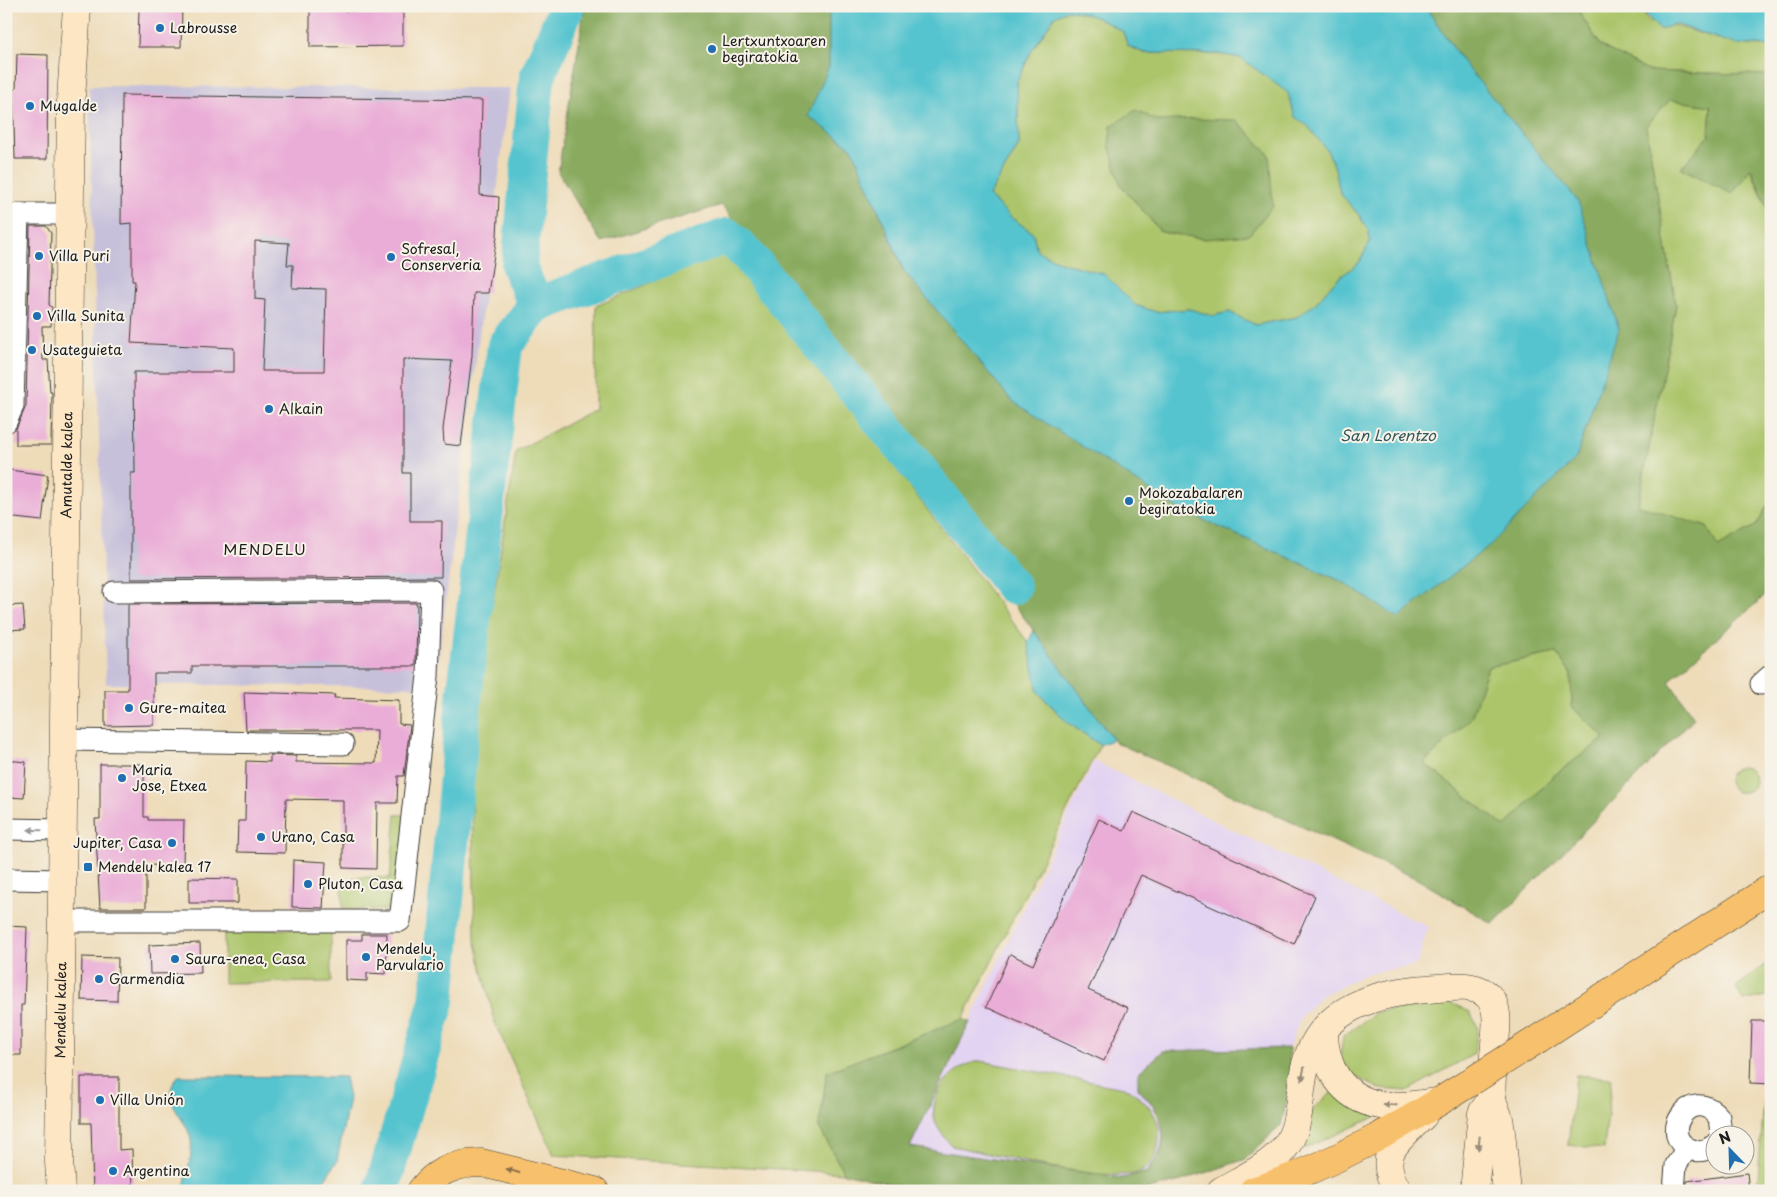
<svg xmlns="http://www.w3.org/2000/svg" width="1777" height="1197" viewBox="0 0 1777 1197" font-family="'Playpen Sans',sans-serif">
  <style>
    .built { fill: #e3d3f2 }
    .industrial { fill: #c6c0da }
    .green { fill: #acc56a; stroke: #647043; fill-rule: evenodd }
    .forest { fill: #89aa5e; stroke: #52633d; fill-rule: evenodd }
    .water { fill: #57c4cf; stroke: #3a7076; fill-rule: evenodd }
    .lines { fill: none; stroke-linecap: round; stroke-linejoin: round }
    .river { stroke: #57c4cf; stroke-width: 36 }
    .building { fill: #eaadd7; fill-rule: evenodd }
    .street-casing { stroke: #3c3934; stroke-width: 23 }
    .secondary-casing { stroke: #3c3934; stroke-width: 29 }
    .primary-casing { stroke: #3c3934; stroke-width: 29 }
    .street { stroke: #fff; stroke-width: 21 }
    .secondary { stroke: #fce6c4; stroke-width: 28 }
    .primary { stroke: #f7c06c; stroke-width: 28 }
    .primary-bridge-casing { stroke: #3c3934; stroke-width: 29; stroke-linecap: butt }
    .primary-bridge { stroke: #f7c06c; stroke-width: 28 }
    .oneway { fill: #999 }
    .oneway2 { fill: #978b78 }
    .oneway3 { fill: #8a6e44 }
    .poi-dot { fill: #1f6fb2; stroke: #f7f3e8; stroke-width: 2 }
    .labels { text-anchor: middle; stroke-width: 4; stroke-linejoin: round; paint-order: stroke }
    .poi-label { font-size: 14px; fill: #1c1c1c; stroke: #f7f3e8; text-anchor: start }
    .street-label { font-size: 14px; fill: #1c1c1c; stroke: #f7f3e8 }
    .water-label { font-size: 15px; font-style: italic; fill: #31575b; stroke: #f7f3e8 }
    .neighbourhood-label { font-size: 15px; letter-spacing: 1px; fill: #1c1c1c; stroke: #f7f3e8 }
  </style>
  <rect width="100%" height="100%" fill="#f7f3e8"/>
  <filter id="ink" filterUnits="userSpaceOnUse"><feTurbulence type="fractalNoise" baseFrequency=".02" numOctaves="2"/><feDisplacementMap in="SourceGraphic" scale="10" xChannelSelector="R" yChannelSelector="G"/><feConvolveMatrix kernelMatrix="1 2 1 2 8 2 1 2 1" color-interpolation-filters="sRGB"/></filter>
  <filter id="wash" filterUnits="userSpaceOnUse"><feTurbulence type="fractalNoise" baseFrequency=".0096" numOctaves="4" result="noise"/><feDisplacementMap in="SourceGraphic" scale="20" xChannelSelector="R" yChannelSelector="G"/><feGaussianBlur stdDeviation="1.12" result="paint"/><feColorMatrix in="noise" values="0 0 0 0 0 0 0 0 0 0 0 0 0 0 0 0 0 1.4 0 .05"/><feComposite in="paint" operator="in"/></filter>
  <g filter="url(#wash)">
    <rect width="100%" height="100%" fill="#eedcb9"/>
    <path class="built" d="M1094 761 1428 927 1417 965 1368 973 1321 996 1301 1017 1289 1048 1163 1051 1138 1073V1090L1150 1100 1163 1131 1160 1153 1147 1172 1122 1178 910 1147Z"/>
    <path class="industrial" d="M89 86 510 88 435 687 106 684Z"/>
    <path class="green" d="M1575 6H1638L1649 21C1692 26 1726 48 1771 46V75L1648 71 1601 46Z
      M1067 10C1086 11 1106 22 1123 32L1128 46 1144 53 1218 54 1241 58 1289 93 1295 117 1308 125 1328 152 1335 168 1340 193 1359 215 1369 232 1370 242 1359 263 1335 281 1316 303 1297 317 1255 325 1229 312 1213 316 1189 309 1156 312 1134 305 1104 274 1063 263 1037 251 1033 233 1013 219 989 196 1019 145 1017 82 1031 52 1055 15ZM1196 119 1206 239 1161 232 1120 184 1158 122Z
      M1670 99 1711 106 1709 136 1682 167 1750 168 1771 216V498L1757 525 1718 547 1638 505 1676 305 1646 126Z
      M729 249 1028 642 1038 692 1067 722 1100 745 963 1019 827 1072 819 1127 844 1173 554 1155 495 1023 475 939 471 742 516 451 595 409 596 306Z
      M1556 653 1571 673 1572 707 1605 738 1552 777 1505 827 1424 763 1471 718 1488 667Z
      M1729 780a13 13 0 1 1 26 0a13 13 0 1 1-26 0Z
      M396 815H407L395 908 391 910 343 909C343 902 341 891 343 884 347 874 380 878 390 878Z
      M331 929V982L224 983V930Z
      M1771 960V995L1743 1001 1736 987Z
      M1451 1003 1470 1012 1478 1027 1474 1054 1407 1091 1380 1089 1350 1074 1340 1058 1343 1036 1377 1012 1422 1005Z
      M980 1061 1129 1089C1146 1102 1161 1116 1159 1138 1158 1152 1155 1163 1142 1171 1116 1186 987 1153 952 1146 945 1138 935 1127 934 1116 931 1089 955 1065 980 1061Z
      M1576 1075 1612 1078 1604 1149 1568 1145Z
      M1332 1092 1377 1116 1304 1149 1312 1110Z
      M1764 1102H1771V1191H1757Z"/>
    <path class="forest" d="M585 6H829V66L809 116 852 148 904 271 1179 509 1343 582 1398 618 1463 62 1425 6H1575L1601 46 1648 71 1771 75V216L1751 168 1732 194 1681 168 1709 136 1711 106 1670 100 1646 126 1676 305 1638 505 1707 527 1718 547 1757 525 1771 498V590L1669 681 1694 718 1493 924 1417 879 1115 742 722 205 601 242 558 172ZM1556 653 1571 673 1572 707 1605 738 1552 777 1505 827 1424 763 1471 718 1488 667Z
      M1136 110 1158 121 1196 119 1237 120 1269 154 1273 206 1249 235 1206 239 1161 232 1120 184 1109 145 1111 126Z
      M963 1019 970 1022 910 1147 1122 1178 1147 1172C1151 1166 1157 1159 1160 1152 1168 1128 1157 1105 1138 1090V1073L1163 1051 1289 1048 1291 1083 1281 1125 1246 1159 1181 1181 1141 1191H919L844 1173 819 1127 827 1072Z"/>
    <path class="water" d="M829 6H1425L1463 62 1578 201 1619 329 1576 458 1491 544 1398 618 1343 582 1179 509 1012 401 904 271 852 148 808 116 829 66ZM1067 10C1086 11 1107 22 1123 32L1128 46 1144 53 1218 54 1241 58 1288 93 1295 117 1308 126 1328 152 1335 168 1340 193 1359 215 1369 232 1370 242 1359 263 1335 281 1316 303 1297 317 1256 325 1229 312 1213 316 1189 309 1156 312 1135 305 1104 274 1063 263 1037 251 1033 233 1013 219 989 196 1019 145 1017 82 1031 52 1055 16Z
      M1638 6H1771V46L1734 44 1675 24 1660 30Z
      M1034 631 1113 739 1100 745 1067 722 1038 692 1028 642Z
      M178 1076 345 1077 349 1098 337 1161 317 1191H187L184 1187C187 1173 193 1155 191 1140 187 1116 157 1102 178 1076Z"/>
    <g class="lines">
      <path class="river" d="M536 305 727 236 747 254 1013 587
        M382 1188 437 1001 464 698 505 345 536 305 519 267 537 78 567 6"/>
    </g>
    <g id="blocks">
      <path class="building" d="M139 8H182L181 47H138Z
        M310 10 403 12V46L310 47Z
        M17 54 48 55 47 159H15L13 90 16 89Z
        M122 95 482 100 480 195 499 197 497 236 488 293H474L472 356 461 446 444 444 443 429 452 361 403 359V473H410V521H442L441 577 131 579V473H135L134 372H234V348L131 343 135 281H132V223L121 224ZM255 241 289 243 287 265H293L292 288 326 289 324 371H262L265 300 255 299Z
        M30 226H46L51 233 49 305 52 307 51 326H42L43 360H48L50 392H52L51 445H16V429L26 406Z
        M9 470 48 475 42 521 6 517Z
        M417 603 416 666H192V673H154V725L105 726V690H128V604Z
        M23 605 25 629 6 630V606Z
        M244 692 335 695 334 698 399 700V724L410 725 404 776H398L397 803H377L376 869 343 868V800L286 799 285 853 237 852 238 821H245L246 761 270 762V755L296 756V762L376 763 377 730H246Z
        M6 760 26 762 24 798 6 797Z
        M100 764H144V817H148V820H184L183 866 146 865V908H100L95 819H100Z
        M1133 812 1315 896 1294 944 1141 875 1088 990 1128 1008 1104 1061 986 1007 1010 954 1033 965 1099 819 1124 831Z
        M293 860 326 862 323 908 292 907Z
        M189 878 238 879V903H189Z
        M6 926 27 927 24 1005H21V1055H6Z
        M362 934H387L386 974 367 973V981L346 980V940H362Z
        M200 943 201 973 150 974 149 945Z
        M82 957 118 958 117 1001 81 1000Z
        M1752 1021H1771V1084L1750 1083Z
        M81 1077H119V1150L132 1149 133 1191H93L91 1123H81Z
        M1747 1173 1749 1191H1687V1181Z"/>
    </g>
  </g>
  <g filter="url(#ink)">
    <use href="#blocks" fill-opacity="0" stroke="#3c3934" stroke-width="1"/>
    <g class="lines">
      <defs>
        <path id="street" d="M6 422 13 406 18 214H70
          M1761 684 1771 675
          M64 740 343 744
          M6 829 63 830
          M6 879 63 880
          M62 921H400L428 676 431 590 114 592
          M1714 1145C1708 1150 1701 1152 1692 1150 1656 1138 1690 1082 1719 1117L1721 1134
          M1674 1191 1676 1165 1687 1148"/>
        <g id="secondary">
          <path d="M1324 1031C1324 1067 1341 1098 1380 1105 1398 1108 1420 1104 1438 1102"/>
          <path id="s1" d="M61 1191 59 1162 71 100 77 6"/>
          <path d="M1221 1191C1243 1178 1274 1165 1288 1143 1300 1124 1299 1098 1303 1077 1314 1012 1368 993 1427 989 1445 988 1475 981 1489 997 1500 1009 1496 1029 1495 1044 1494 1061 1490 1081 1492 1097 1493 1105 1497 1112 1499 1119 1503 1142 1504 1167 1507 1191"/>
          <path d="M1398 1191C1375 1154 1397 1141 1423 1116"/>
          <path d="M1474 1191 1482 1113 1492 1098"/>
        </g>
        <path id="primary" d="M1538 1039 1771 888
          M421 1191C436 1170 458 1163 482 1163L595 1191
          M1253 1191C1331 1167 1403 1125 1472 1081"/>
      </defs>
      <use href="#street" class="street-casing"/>
      <use href="#secondary" class="secondary-casing"/>
      <use href="#primary" class="primary-casing"/>
      <use href="#street" class="street"/>
      <use href="#secondary" class="secondary"/>
      <use href="#primary" class="primary"/>
      <defs>
        <path id="primary-bridge" d="M1472 1081 1538 1039"/>
      </defs>
      <use href="#primary-bridge" class="primary-bridge-casing"/>
      <use href="#primary-bridge" class="primary-bridge"/>
    </g>
    <defs><path id="oneway-solid" d="M-6-.8H1V-3.2L6.5 0L1 3.2V.8H-6Z" transform="scale(1.25)"/></defs>
    <use class="oneway" href="#oneway-solid" transform="translate(35 830) rotate(-179)"/>
    <g class="oneway2">
      <use href="#oneway-solid" transform="translate(1303 1074) rotate(100)"/>
      <use href="#oneway-solid" transform="translate(1390 1105) rotate(-179)"/>
      <use href="#oneway-solid" transform="translate(1479 1143) rotate(96)"/>
    </g>
    <use class="oneway3" href="#oneway-solid" transform="translate(513 1171) rotate(-163)"/>
  </g>
  <g class="poi-dot">
    <circle cx="160" cy="28" r="5"/>
    <circle cx="712" cy="49" r="5"/>
    <circle cx="30" cy="106" r="5"/>
    <circle cx="39" cy="256" r="5"/>
    <circle cx="391" cy="257" r="5"/>
    <circle cx="37" cy="316" r="5"/>
    <circle cx="32" cy="350" r="5"/>
    <circle cx="269" cy="409" r="5"/>
    <circle cx="1129" cy="501" r="5"/>
    <circle cx="129" cy="708" r="5"/>
    <circle cx="122" cy="778" r="5"/>
    <circle cx="261" cy="837" r="5"/>
    <circle cx="172" cy="843" r="5"/>
    <rect x="83" y="862" width="10" height="10" rx="2.5"/>
    <circle cx="308" cy="884" r="5"/>
    <circle cx="366" cy="957" r="5"/>
    <circle cx="175" cy="959" r="5"/>
    <circle cx="99" cy="979" r="5"/>
    <circle cx="100" cy="1100" r="5"/>
    <circle cx="113" cy="1171" r="5"/>
  </g>
  <g class="labels">
    <g class="poi-label">
      <text x="170" y="33">Labrousse</text>
      <text x="722" y="46">Lertxuntxoaren<tspan x="722" dy="16">begiratokia</tspan></text>
      <text x="40" y="111">Mugalde</text>
      <text x="401" y="254">Sofresal,<tspan x="401" dy="16">Conserveria</tspan></text>
      <text x="49" y="261">Villa Puri</text>
      <text x="47" y="321">Villa Sunita</text>
      <text x="42" y="355">Usateguieta</text>
      <text x="279" y="414">Alkain</text>
      <text x="1139" y="498">Mokozabalaren<tspan x="1139" dy="16">begiratokia</tspan></text>
      <text x="139" y="713">Gure-maitea</text>
      <text x="132" y="775">Maria<tspan x="132" dy="16">Jose, Etxea</tspan></text>
      <text x="271" y="842">Urano, Casa</text>
      <text x="162" y="848" text-anchor="end">Jupiter, Casa</text>
      <text x="98" y="872">Mendelu kalea 17</text>
      <text x="318" y="889">Pluton, Casa</text>
      <text x="376" y="954">Mendelu,<tspan x="376" dy="16">Parvulario</tspan></text>
      <text x="185" y="964">Saura-enea, Casa</text>
      <text x="109" y="984">Garmendia</text>
      <text x="110" y="1105">Villa Unión</text>
      <text x="123" y="1176">Argentina</text>
    </g>
    <g class="street-label">
      <text dy="5" stroke="none"><textPath href="#s1" startOffset="726">Amutalde kalea</textPath></text>
      <text dy="5" stroke="none"><textPath href="#s1" startOffset="181">Mendelu kalea</textPath></text>
    </g>
    <g class="water-label">
      <text x="1388" y="441">San Lorentzo</text>
    </g>
    <g class="neighbourhood-label">
      <text x="265" y="555">MENDELU</text>
    </g>
  </g>
  <rect width="1777" height="1197" fill="none" stroke="#f7f3e8" stroke-width="25"/>
  <g transform="translate(1730 1150) rotate(337)"><circle r="24" fill="#f7f3e8" stroke="#9f9d96"/>
  <path d="M0-4L9 19L0 12L-9 19Z" fill="#1f6fb2"/>
  <text y="-8" font-size="14" font-weight="bold" text-anchor="middle" fill="#1c1c1c">N</text>
  </g>
</svg>
